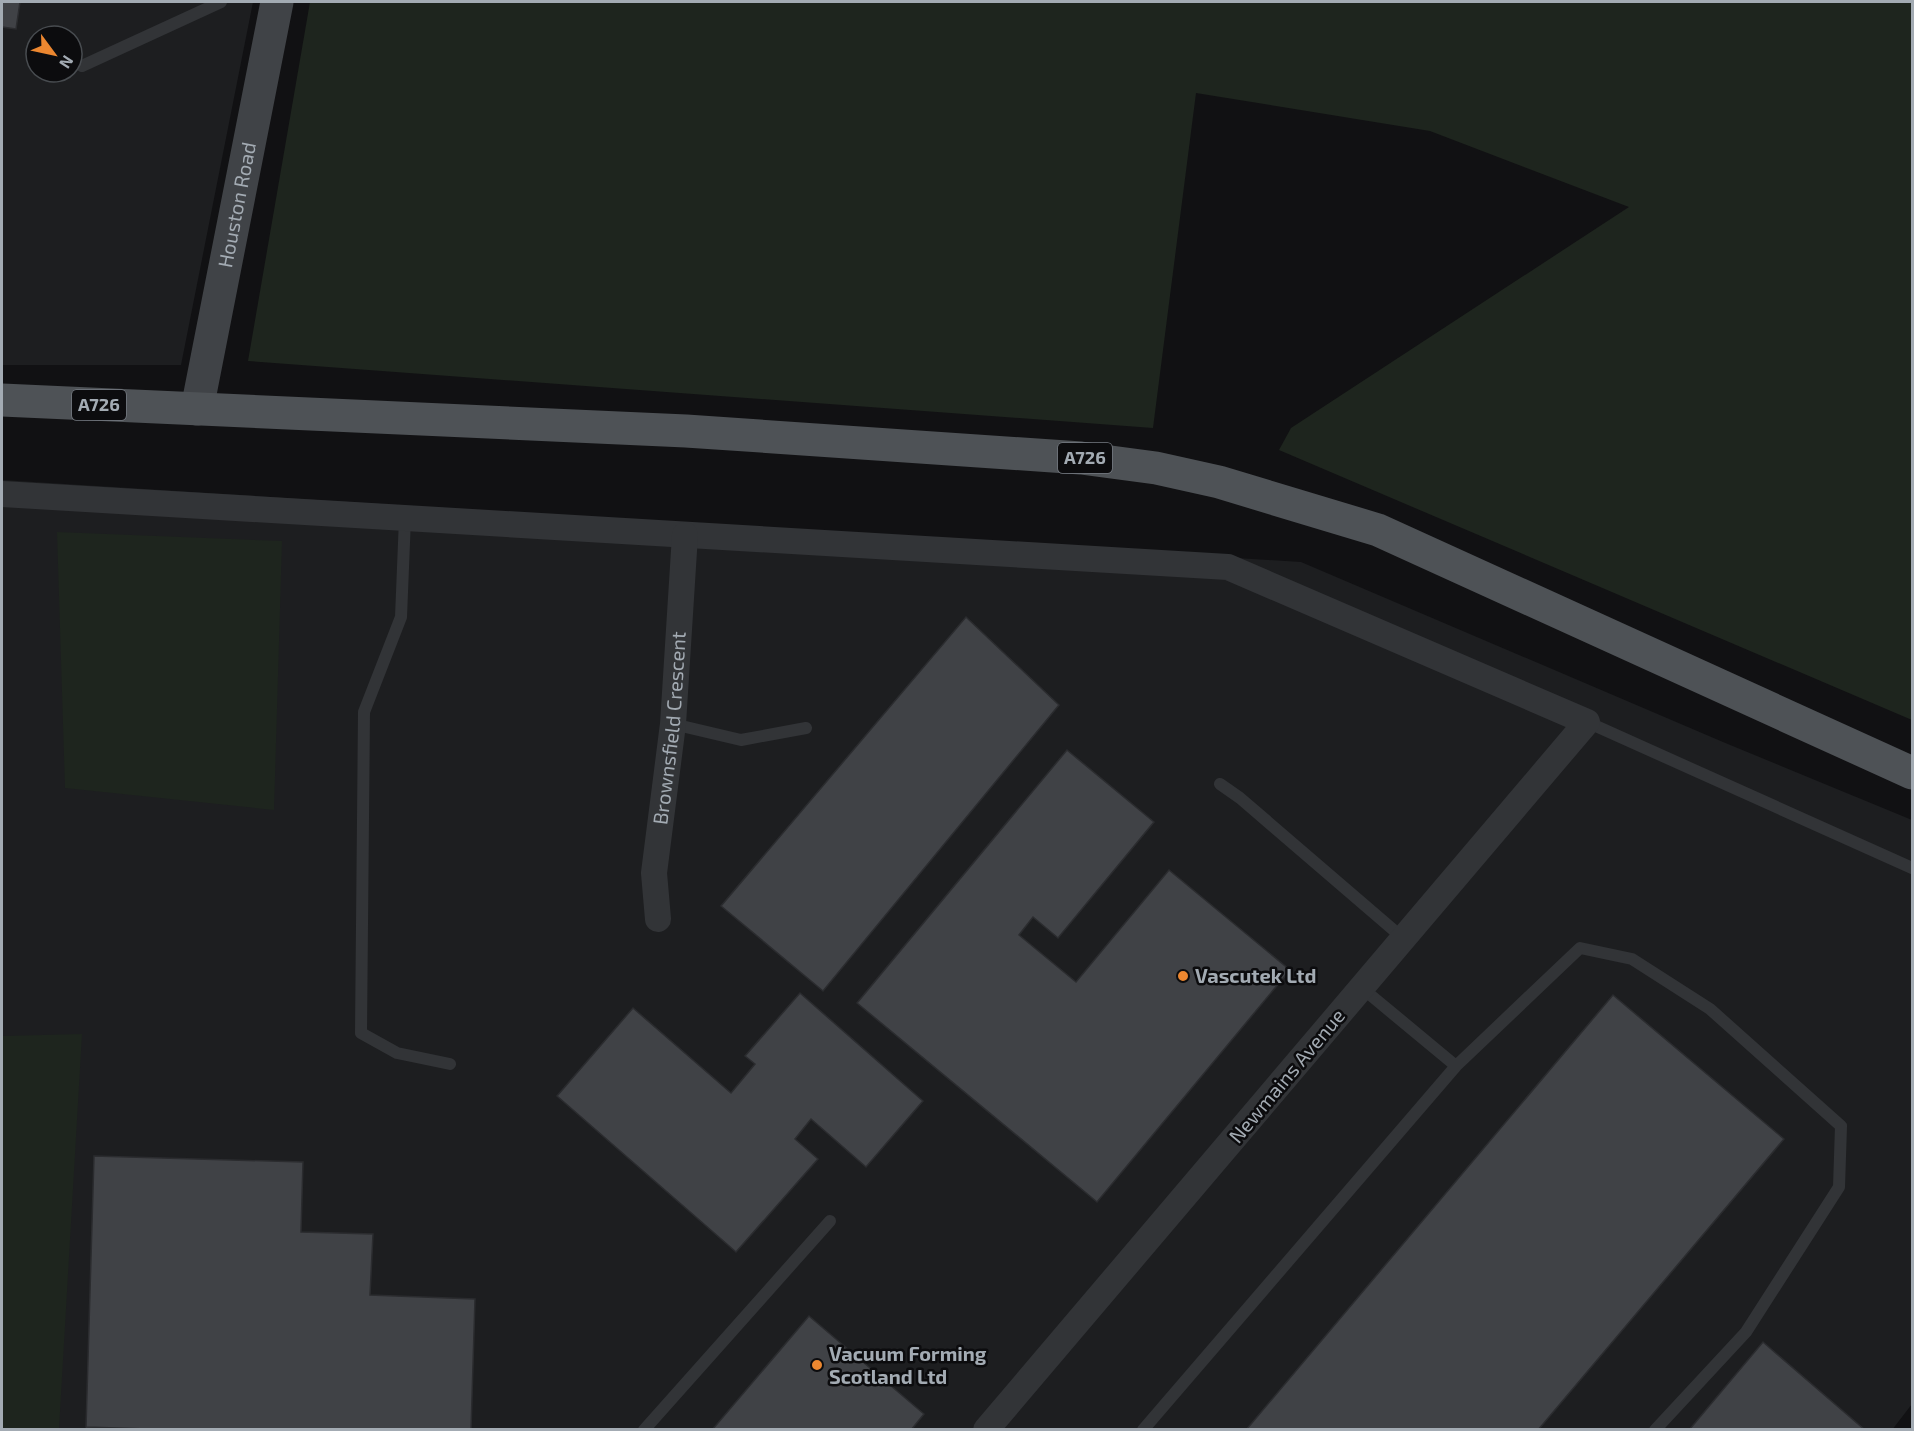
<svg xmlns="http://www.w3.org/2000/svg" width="1914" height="1431" viewBox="0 0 1914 1431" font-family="'Exo 2',sans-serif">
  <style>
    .built { fill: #1d1e20; fill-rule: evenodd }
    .green { fill: #1e251e }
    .building { fill: #404246; stroke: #2b2c2f; stroke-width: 1.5 }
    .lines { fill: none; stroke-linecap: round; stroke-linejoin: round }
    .service { stroke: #323437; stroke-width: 12 }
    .minor { stroke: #323437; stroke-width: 26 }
    .secondary { stroke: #404347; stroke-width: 33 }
    .primary { stroke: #4e5256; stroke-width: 33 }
    .poi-dot { fill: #ec8730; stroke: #0c0c0e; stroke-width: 2 }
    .labels { text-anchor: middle; stroke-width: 5; stroke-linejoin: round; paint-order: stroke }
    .shield { fill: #0c0c0e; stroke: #767b82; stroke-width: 1.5 }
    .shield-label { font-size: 18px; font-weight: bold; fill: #a3abb3 }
    .street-label { font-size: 20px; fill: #a3abb3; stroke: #0c0c0e }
    .poi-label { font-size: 20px; font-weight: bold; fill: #a3abb3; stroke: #0c0c0e; text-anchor: start }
  </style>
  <rect width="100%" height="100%" fill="#111113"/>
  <path class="built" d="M2 2H253L181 365H2ZM36 36H72V72H36Z
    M2 480 1301 562 1723 742 1912 820V1404L1892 1430 2 1429Z"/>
  <path class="green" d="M310 2H1912V720L1279 450 1291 428 1629 207 1430 131 1196 93 1153 428 248 361Z
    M57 532 282 541 274 810 65 788Z
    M82 1034 59 1429H2V1036Z"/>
  <path class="building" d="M2 2H20L16 29 2 27Z
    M966 617 1059 705 823 991 721 906Z
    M1067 750 1154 822 1058 938 1033 917 1019 935 1076 982 1169 870 1290 970 1097 1202 857 1003Z
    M800 993 923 1101 866 1167 811 1119 795 1139 818 1159 736 1252 557 1096 633 1008 731 1093 755 1064 745 1056Z
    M1613 995 1784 1139 1538 1430H1246Z
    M94 1156 303 1162 301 1232 373 1234 370 1295 475 1299 471 1430H179L86 1427Z
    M809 1316 924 1414 911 1430H712Z
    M1763 1342 1865 1430H1689Z
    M86 1427 179 1430H86Z"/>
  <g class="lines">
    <path class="service" d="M82 66 221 2
      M405 518 401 617 364 712 361 1033 397 1053 450 1064
      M1587 722 1912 868
      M673 724 741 740 806 728
      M1220 784 1240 798 1404 939
      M1456 1066 1580 948 1632 959 1710 1009 1841 1126 1839 1187 1746 1332 1655 1430
      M644 1430 830 1221
      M1143 1430 1456 1066 1362 988"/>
    <g class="minor">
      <path d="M2 494 1228 567 1587 722 986 1430"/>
      <path id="s1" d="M658 919 654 873 673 724 685 535"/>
    </g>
    <path class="secondary" id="s2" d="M197 409 277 2"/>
    <path class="primary" d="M2 400 686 431 1081 458 1156 468 1219 482 1378 530 1912 773"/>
  </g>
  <g class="poi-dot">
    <circle cx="1183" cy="976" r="6"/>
    <circle cx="817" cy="1365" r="6"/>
  </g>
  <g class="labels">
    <g class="shield">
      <rect x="72" y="390" width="54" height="30" rx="4.5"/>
      <rect x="1058" y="443" width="54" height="30" rx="4.5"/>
    </g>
    <g class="shield-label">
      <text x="99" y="411">A726</text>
      <text x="1085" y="464">A726</text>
    </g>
    <g class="street-label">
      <text dy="7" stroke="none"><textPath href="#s2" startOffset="208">Houston Road</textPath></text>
      <text dy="7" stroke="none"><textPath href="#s1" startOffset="192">Brownsfield Crescent</textPath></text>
      <text transform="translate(1287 1076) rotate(-50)" y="7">Newmains Avenue</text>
    </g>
    <g class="poi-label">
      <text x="1195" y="983">Vascutek Ltd</text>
      <text x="829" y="1361">Vacuum Forming<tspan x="829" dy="23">Scotland Ltd</tspan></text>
    </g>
  </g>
  <rect width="1914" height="1431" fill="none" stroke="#a3abb3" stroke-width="6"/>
  <g transform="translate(54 54) rotate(123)"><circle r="28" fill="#0c0c0e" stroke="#484c50" stroke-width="1.5"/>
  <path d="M0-4.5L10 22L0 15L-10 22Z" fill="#ec8730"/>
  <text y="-9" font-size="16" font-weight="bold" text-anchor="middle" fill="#a3abb3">N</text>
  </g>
</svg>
